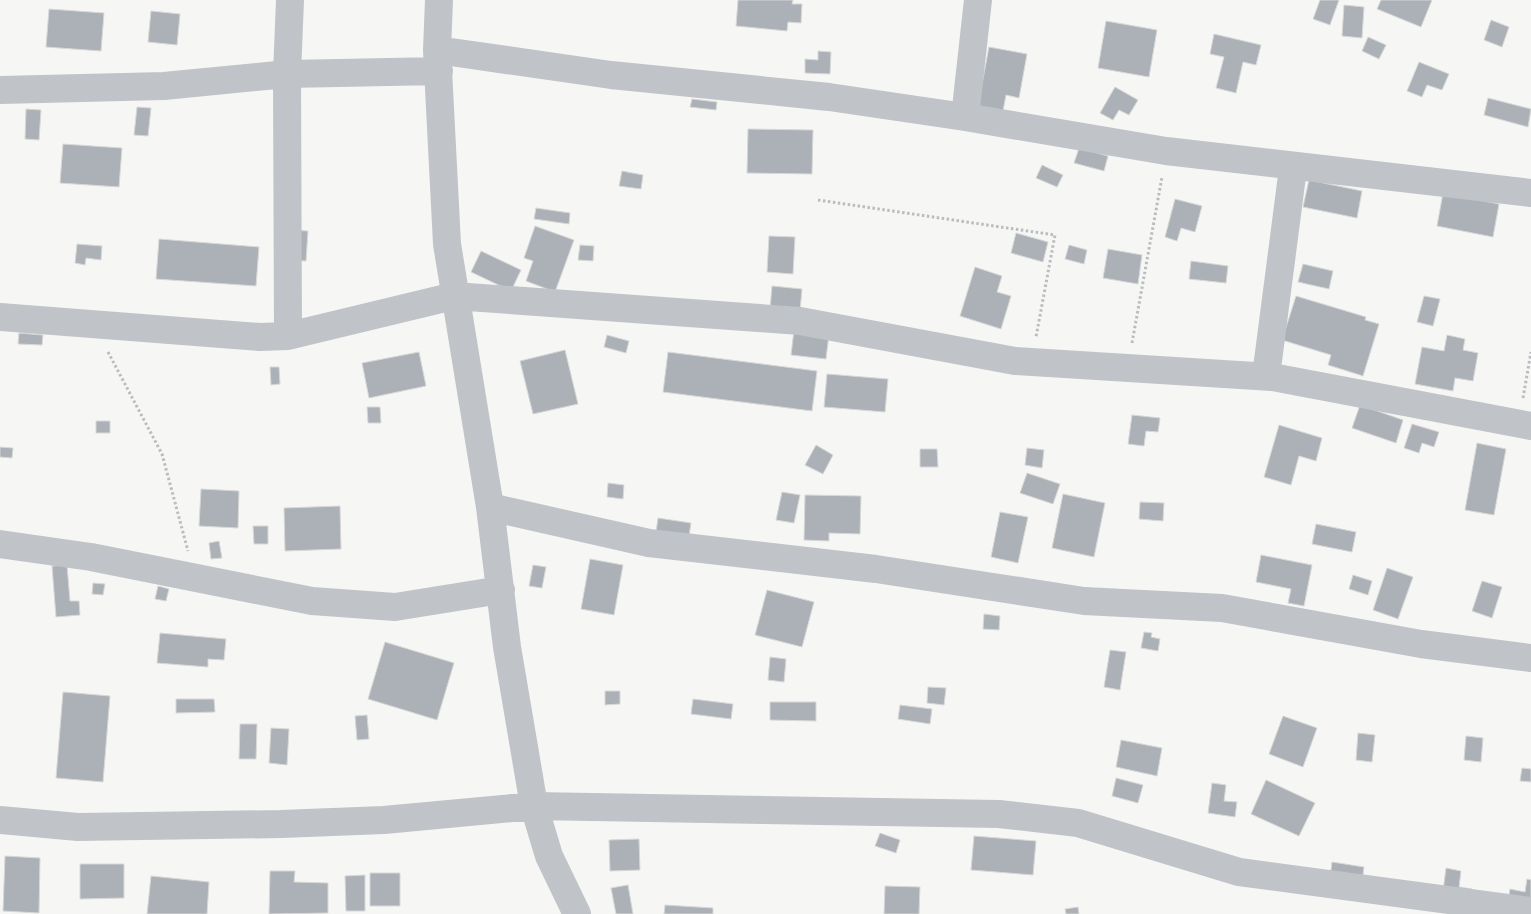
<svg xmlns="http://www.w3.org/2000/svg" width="1531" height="914" viewBox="0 0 1531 914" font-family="'Public Sans',sans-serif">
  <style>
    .building { fill: #abb1b7; stroke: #d8d8d6 }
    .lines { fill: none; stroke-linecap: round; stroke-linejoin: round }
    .path { stroke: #babcbf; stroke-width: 3; stroke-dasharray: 2.5 2.5; stroke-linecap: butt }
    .street { stroke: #c0c3c7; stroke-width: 28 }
  </style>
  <rect width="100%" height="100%" fill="#f6f7f4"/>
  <path class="building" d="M738 0H793L792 4H802L801 23 788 22 787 31 736 26Z
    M1320 0H1339L1330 25 1313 19Z
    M1381 0H1432L1421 27 1377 9Z
    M1344 5 1364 7 1362 38 1342 36Z
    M49 9 104 13 101 51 46 47Z
    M151 11 180 14 177 45 148 42Z
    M1491 20 1509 27 1502 47 1484 40Z
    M1106 21 1157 30 1149 77 1098 68Z
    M1214 34 1261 45 1256 65 1243 62 1236 93 1216 88 1224 57 1210 54Z
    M1368 37 1386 45 1379 59 1362 51Z
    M989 47 1027 54 1019 98 1006 95 1002 116 977 111Z
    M818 51 831 52 830 74 805 73V59L818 60Z
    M1419 62 1449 74 1442 90 1427 85 1422 97 1407 91Z
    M1115 87 1138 100 1129 115 1119 110 1113 120 1100 113Z
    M1488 98 1531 109 1528 127 1484 115Z
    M692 99 717 102 716 110 690 107Z
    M137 107 151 108 148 136 134 135Z
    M26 109 41 110 39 140 25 139Z
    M748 129 813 130 812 174 747 173Z
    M63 144 122 148 119 187 60 183Z
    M1079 148 1108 156 1104 171 1074 163Z
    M1042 165 1063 175 1057 187 1036 178Z
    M622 171 643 175 641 189 619 186Z
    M1309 180 1362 191 1357 218 1303 207Z
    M1443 193 1499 204 1493 237 1437 226Z
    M1175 199 1202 206 1195 232 1181 228 1177 241 1165 237Z
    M536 208 570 213 569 224 534 219Z
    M535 226 574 240 555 292 526 281 533 261 524 258Z
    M291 230 308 231 306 261 290 260Z
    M1016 233 1048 242 1043 262 1011 253Z
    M769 236 795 237 793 274 767 272Z
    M159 239 259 247 256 286 156 279Z
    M77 244 102 246 101 260 86 258 85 265 75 263Z
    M580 245 594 246 593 261 578 260Z
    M1069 245 1087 250 1084 264 1065 259Z
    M1108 249 1142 255 1138 284 1103 278Z
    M481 251 521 270 511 291 471 272Z
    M1191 261 1228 266 1226 283 1189 279Z
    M1303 264 1333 271 1329 289 1298 282Z
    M975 267 1002 276 997 292 1011 296 1001 329 960 316Z
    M772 286 802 289 800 311 770 309Z
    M1296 296 1366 317 1365 320 1379 324 1363 376 1328 365 1331 355 1282 340Z
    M1424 296 1440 299 1433 326 1417 322Z
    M794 330 829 334 826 359 791 355Z
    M19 333 43 335 42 345 18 344Z
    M607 335 629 341 626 353 604 347Z
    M1447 335 1465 339 1463 350 1478 353 1473 381 1455 378 1453 391 1415 384 1422 347 1444 351Z
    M565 350 578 404 533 414 520 361Z
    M419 352 426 386 369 398 362 363Z
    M668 352 817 371 812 411 663 392Z
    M270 367H279L280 384 271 385Z
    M827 374 888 379 885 412 824 407Z
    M1360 405 1403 420 1396 443 1352 428Z
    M367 407H380L381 423H368Z
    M1132 415 1160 418 1158 432 1146 431 1144 446 1128 444Z
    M96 421H110V433H96Z
    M1412 424 1439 432 1434 447 1422 443 1419 453 1404 448Z
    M1279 425 1322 438 1316 461 1299 456 1291 485 1264 477Z
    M1477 443 1506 449 1494 515 1465 510Z
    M816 445 833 455 823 474 805 465Z
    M0 447 13 448 12 458 0 457Z
    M1027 448 1044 450 1042 468 1025 465Z
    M920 449H937L938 467H920Z
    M1027 473 1060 484 1053 504 1020 493Z
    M608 483 624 485 623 499 607 497Z
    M201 489 239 491 238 528 199 526Z
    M782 492 800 495 794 523 776 520Z
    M1063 494 1105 503 1094 557 1052 548Z
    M805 495 861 496 860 534 829 533V541L804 540Z
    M1140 502 1164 503 1163 521 1139 519Z
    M340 506 341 549 285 551 284 508Z
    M1000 512 1028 517 1018 563 991 557Z
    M658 518 691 523 689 536 656 532Z
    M1316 524 1356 532 1352 552 1312 544Z
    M253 526H268V544H254Z
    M219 541 222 558 211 559 209 543Z
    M1261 555 1312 565 1304 606 1288 603 1291 589 1256 582Z
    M590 559 623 565 614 615 581 609Z
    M67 565 70 601H79L80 615 56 617 52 566Z
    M533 565 546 567 542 588 529 586Z
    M1387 568 1413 577 1398 619 1373 610Z
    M1353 575 1372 581 1368 595 1349 589Z
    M1482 581 1502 587 1492 618 1472 611Z
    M93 583 105 584 103 595 92 594Z
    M158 586 169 589 166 601 155 599Z
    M767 590 814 602 802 647 755 635Z
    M984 614 1000 616 999 630 983 629Z
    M1144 632 1152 633 1151 637 1160 639 1158 651 1141 648Z
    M160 633 226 639 224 660 208 659V667L157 663Z
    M385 642 454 663 437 720 368 699Z
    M1110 650 1126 652 1120 690 1104 687Z
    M770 657 786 659 784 682 768 680Z
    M928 687 946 688 944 705 927 703Z
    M605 691H620V704L605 705Z
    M63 692 110 696 103 782 56 778Z
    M176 699H214L215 712 176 713Z
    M693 699 733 704 731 719 691 714Z
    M770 702H816V721L770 720Z
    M900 705 932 709 930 724 898 719Z
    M367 715 369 739 357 740 355 716Z
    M1283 716 1317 728 1303 767 1269 754Z
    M240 724H257L256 759H239Z
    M271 728 289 729 287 765 269 763Z
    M1358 733 1375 735 1372 762 1356 760Z
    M1466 736 1483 738 1481 762 1464 760Z
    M1121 740 1162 748 1157 776 1116 767Z
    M1522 768 1531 769V782L1520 781Z
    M1116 778 1143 785 1138 803 1112 796Z
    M1266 780 1315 803 1299 836 1251 814Z
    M1212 783 1226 785 1224 801 1237 802 1235 817 1208 813Z
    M880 833 900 840 896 853 875 846Z
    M974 836 1036 841 1033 875 971 870Z
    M639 839 640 870 610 871 609 840Z
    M5 856 40 858 39 913 3 911Z
    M1332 862 1364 867 1362 882 1330 877Z
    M80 864H124V898L80 899Z
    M1446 868 1461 871 1459 887 1472 889 1470 903 1442 899Z
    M270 871H295L294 882 328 883V913L269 914Z
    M370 873H400V906H370Z
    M365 875V911H346L345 876Z
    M151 876 209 882 207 914H147Z
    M1527 879 1531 880V906L1508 902 1510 889 1525 892Z
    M628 885 633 914H616L611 888Z
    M885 886 920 887 919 914H884Z
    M665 905 713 908V914H664Z
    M1078 907 1079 914H1066L1065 909Z"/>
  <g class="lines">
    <path class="path" d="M818 200 1055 235 1036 337
      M1132 343 1162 177
      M108 352 162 454 188 551
      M1523 398 1531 352"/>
    <path class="street" d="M439 0 437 50 447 244 490 507 507 647 534 806 549 856 577 914
      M437 50 611 75 829 97 965 117 1166 151 1531 193
      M0 90 164 86 287 74 439 71
      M965 117 978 0
      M0 317 260 337 288 336 454 296 800 321 1015 361 1272 377 1531 426
      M288 336 287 74 290 0
      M1266 376 1293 168
      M490 507 649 543 876 569 1084 601 1222 608 1421 644 1531 658
      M0 544 91 557 312 601 395 607 501 590
      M0 820 78 827 281 824 384 820 534 806 999 814 1078 823 1239 872 1531 911"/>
  </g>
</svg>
